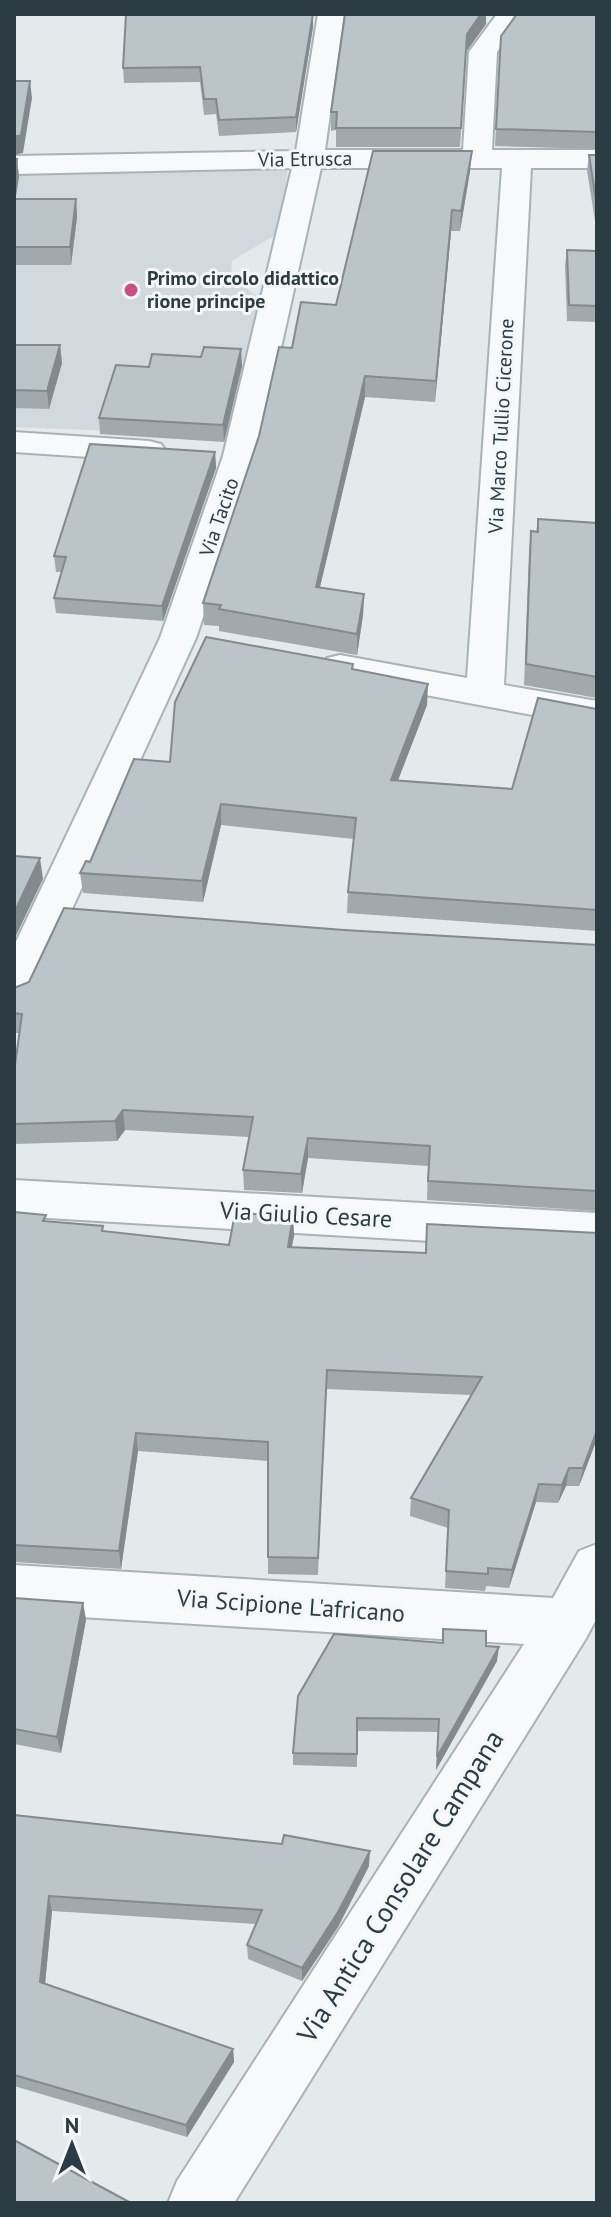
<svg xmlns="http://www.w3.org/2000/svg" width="611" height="2217" viewBox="0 0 611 2217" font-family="'PT Sans',sans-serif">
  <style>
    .built { fill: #d2d9de }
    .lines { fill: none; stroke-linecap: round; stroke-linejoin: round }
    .street-casing { stroke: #a9b2b6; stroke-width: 4 }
    .street { fill: #f7f9fa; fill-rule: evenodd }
    .wall { fill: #a1a9ad }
    .shaded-wall { fill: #83898d }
    .building { fill: #bbc4c9; stroke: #83898d; stroke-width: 2 }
    .poi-dot { fill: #cc4e86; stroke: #f4f7f9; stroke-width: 3 }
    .labels { text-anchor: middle; stroke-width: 6; stroke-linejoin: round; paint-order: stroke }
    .far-street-label { font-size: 20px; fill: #2c3c44; stroke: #f4f7f9 }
    .far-poi-label { font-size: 20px; font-weight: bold; fill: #2c3c44; stroke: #f4f7f9; text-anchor: start }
    .street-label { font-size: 24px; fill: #2c3c44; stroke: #f4f7f9 }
    .near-street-label { font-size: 28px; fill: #2c3c44; stroke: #f4f7f9 }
  </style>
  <rect width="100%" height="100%" fill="#e4e9ec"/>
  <path class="built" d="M288 167 280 232 232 261 231 277 266 303 234 436 14 427V173Z"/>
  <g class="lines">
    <defs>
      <path id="street" d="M318 14H344L325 150H463L469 52 497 14H523L497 52 492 150H597V168H531L504 685 597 701V727L340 679 327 676 322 667 327 658 340 655 467 678 502 168H321L257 456 196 638 35 990 29 1001 14 1006V946L160 638 223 456 292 168 14 174V156L296 151Z
        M14 432 149 441 161 444 166 451 161 458 149 461 14 452Z
        M14 1180 597 1213V1251L14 1216Z
        M597 1544V1618L585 1640 234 2203H168L177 2181 524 1644 14 1613V1565L553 1598 579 1551Z"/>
    </defs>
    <use href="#street" class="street-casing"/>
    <use href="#street" class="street"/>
  </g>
  <path class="wall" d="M313 14V27L296 132 219 136 216 114 204 115 200 82 124 83 123 68Z
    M345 14H486V24L466 52 460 147H336V130L331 131V112Z
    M597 14V149L495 146 501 36Z
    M589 155H597V233L587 171Z
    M14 158 17 159 19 177 15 199H76L77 217 71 265H14Z
    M470 171 460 231H451L435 402 365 397 320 587 364 594 363 615 357 655 219 631V626L204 625 203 603 292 348Z
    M567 250 597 251V322L567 321 565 266Z
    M14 345H60L62 363 49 409 14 408Z
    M242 366 224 442 100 434 99 418 149 367Z
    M215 452 216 468 163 621 56 613 54 598 62 572H56L54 556Z
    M538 519 597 523V698L524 685 529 552 531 531 536 532Z
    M353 669 427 705 398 780 512 789 597 709V931L347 913 348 892 354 839 221 825 203 902 83 893 80 873 90 862 170 762Z
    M344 930 597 945V1211L427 1200 428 1166 308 1158 302 1193 244 1190 243 1170 249 1137 125 1130 117 1141 14 1144V1072L20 1033H14V988Z
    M14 1212 47 1222 103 1231 229 1245 293 1216 294 1236 291 1248 425 1253 427 1224 597 1233V1439L579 1486H566L558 1503 536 1502 509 1588 486 1586 485 1591 445 1588 448 1528 410 1516 411 1498 471 1395 326 1389 318 1575 268 1574V1461L138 1451 121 1569 14 1562Z
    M14 1598 83 1603 86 1620 61 1753 14 1744Z
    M443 1629 486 1646 497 1661 436 1770 438 1732 357 1731V1767L293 1765V1753L442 1643Z
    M14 1815 369 1866 338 1927 302 1981 248 1959 247 1945 256 1924 52 1911 45 1984 233 2049 234 2062 187 2137 14 2086Z"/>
  <path class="shaded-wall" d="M313 14V27L296 132V117Z
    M481 14H486V24L466 52 460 147 467 34Z
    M30 81 32 98 23 153 14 155V137Z
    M472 151 470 171 460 231 461 211Z
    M17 159 19 177 14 208V179Z
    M76 199 77 217 71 265 70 247Z
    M452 210 451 231 435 402 436 381Z
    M60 345 62 363 49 409 47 391Z
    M241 349 242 366 224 442 223 425Z
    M365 376V397L315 608 316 587Z
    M215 452 216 468 163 621 162 606Z
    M364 594 363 615 357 655V634Z
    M428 684 427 705 390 801 391 780Z
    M221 804V825L203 902 202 881Z
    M40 858 43 879 14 940V913Z
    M123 1110 125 1130 117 1141 115 1121Z
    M308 1138V1158L302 1193 301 1174Z
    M293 1216 294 1236 288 1267V1247Z
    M597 1430V1439L579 1486 583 1468Z
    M136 1433 138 1451 121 1569 119 1551Z
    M569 1468 566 1486 558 1503 562 1485Z
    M539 1484 536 1502 509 1588 512 1570Z
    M83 1603 86 1620 61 1753 57 1737Z
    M499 1647 497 1661 436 1770 437 1757Z
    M370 1851 369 1866 338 1927 302 1981V1968Z
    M49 1896 52 1911 44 1995 40 1982Z
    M233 2049 234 2062 187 2137 186 2125Z"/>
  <path class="building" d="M126 14H313L296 117 219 120 216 99H204L200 67 123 68Z
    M345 14H481L467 34 461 128H336L337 112H331Z
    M517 14H597V132L496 129 501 36Z
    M14 81H30L21 135 14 137Z
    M373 151H472L461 211 452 210 436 381 365 376 316 587 364 594 357 634 219 609 221 605 203 603 259 436 279 347 292 348 301 302 336 305Z
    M589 155H597V206Z
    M14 158 17 159 14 179Z
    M14 199H76L70 247H14Z
    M567 250 597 251V306L569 305Z
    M14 345H60L47 391 14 390Z
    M204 347 241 349 223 425 99 418 116 365 149 367 152 354 201 357Z
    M90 444 215 452 162 606 54 598 66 557 54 556Z
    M538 519 597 523V677L526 664 531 531 538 532Z
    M206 637 353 664 352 669 428 684 391 780 512 789 538 698 597 709V910L348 892 356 818 221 804 202 881 80 873 86 861 90 862 134 759 170 762 175 702Z
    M14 856 40 858 14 913Z
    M64 908 344 930 597 945V1191L428 1181 430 1146 308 1138 301 1174 243 1170 253 1117 123 1110 115 1121 14 1124V1072L22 1014 14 1013V988L29 982Z
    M14 1212 46 1215 43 1221 103 1226 102 1231 229 1245 235 1213 293 1216 288 1247 426 1253 427 1224 597 1233V1430L583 1468H569L562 1485 539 1484 512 1570 488 1568V1574L446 1571 449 1510 411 1498 482 1377 327 1370 318 1558 268 1557V1442L136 1433 119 1551 14 1545Z
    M14 1598 83 1603 57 1737 14 1729Z
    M443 1629 486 1631V1646L499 1647 437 1757 439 1719 357 1718V1754L293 1753 298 1696 334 1634 443 1643Z
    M14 1815 282 1844 284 1835 370 1851 338 1912 302 1968 247 1945 262 1910 49 1896 40 1982 233 2049 186 2125 14 2075Z
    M14 2140 131 2203H14Z"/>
  <circle class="poi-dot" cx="131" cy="290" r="8"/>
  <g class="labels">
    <g class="far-street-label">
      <text transform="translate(305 159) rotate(-1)" y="7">Via Etrusca</text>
      <text transform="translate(501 426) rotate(-87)" y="7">Via Marco Tullio Cicerone</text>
      <text transform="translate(219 517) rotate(-71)" y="7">Via Tacito</text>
    </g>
    <g class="far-poi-label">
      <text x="147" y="285">Primo circolo didattico<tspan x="147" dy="23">rione principe</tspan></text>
    </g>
    <g class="street-label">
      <text transform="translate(306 1215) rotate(3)" y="8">Via Giulio Cesare</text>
      <text transform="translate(291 1606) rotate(4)" y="8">Via Scipione L'africano</text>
    </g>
    <g class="near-street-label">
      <text transform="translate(400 1886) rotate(-58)" y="10">Via Antica Consolare Campana</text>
    </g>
  </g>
  <rect width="611" height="2217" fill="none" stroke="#2c3c44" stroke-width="32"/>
  <g transform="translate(72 2145)" stroke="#f4f7f9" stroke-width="6" paint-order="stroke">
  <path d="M0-6L14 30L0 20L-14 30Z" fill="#2c3c44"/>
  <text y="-12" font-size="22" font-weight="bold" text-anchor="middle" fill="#2c3c44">N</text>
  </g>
</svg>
